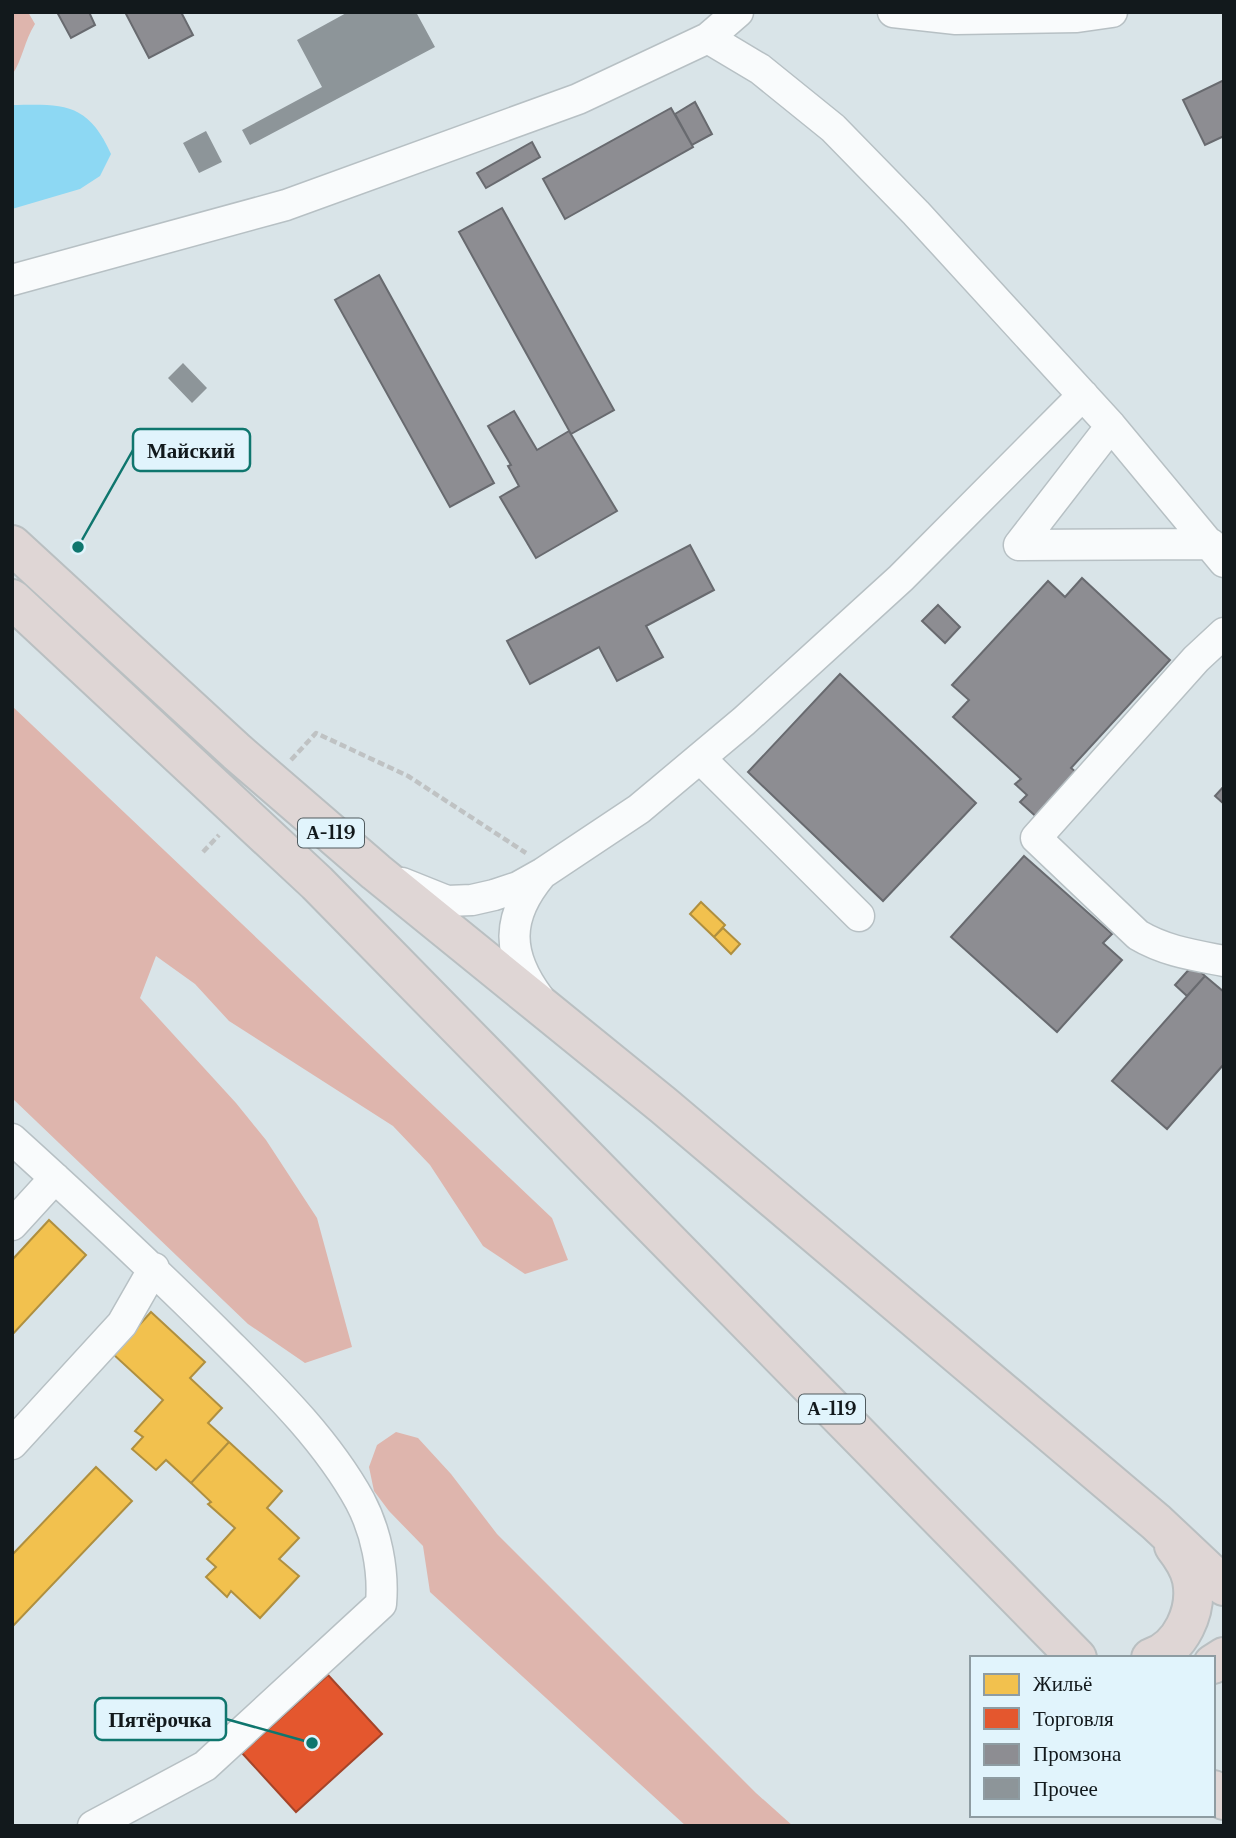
<svg xmlns="http://www.w3.org/2000/svg" width="1236" height="1838" viewBox="0 0 1236 1838" font-family="'Libre Baskerville',serif">
  <style>
    .forest { fill: #deb5ad }
    .water { fill: #8dd8f3 }
    .homes { fill: #f2c14e; stroke: #af8f3f; stroke-width: 2 }
    .shops { fill: #e4572e; stroke: #a54429; stroke-width: 2 }
    .industry { fill: #8d8d92; stroke: #686a6f; stroke-width: 2 }
    .building { fill: #8d9599 }
    .lines { fill: none; stroke-linecap: round; stroke-linejoin: round }
    .minor-casing { stroke: #b7c0c4; stroke-width: 33 }
    .highway-casing { stroke: #b9bfc1; stroke-width: 42 }
    .path { stroke: #bfc2c3; stroke-width: 4.5; stroke-dasharray: 7 3.5; stroke-linecap: butt }
    .minor { stroke: #f9fbfc; stroke-width: 30 }
    .highway { stroke: #dfd6d5; stroke-width: 38 }
    .labels { text-anchor: middle; stroke-width: 7; stroke-linejoin: round; paint-order: stroke }
    .shield { fill: #e1f4fc; stroke: #505b5f; stroke-width: 2 }
    .shield-label { font-size: 18px; font-weight: bold; fill: #12191c }
    .leader { fill: none; stroke: #0f766e; stroke-width: 2.5 }
    .callout-dot { fill: #0f766e; stroke: #e1f4fc; stroke-width: 2.5 }
    .callout { fill: #e1f4fc; stroke: #0f766e; stroke-width: 2.5 }
    .callout-label { font-size: 21px; text-anchor: middle; font-weight: bold; fill: #12191c }
  </style>
  <rect width="100%" height="100%" fill="#d9e4e8"/>
  <path class="forest" d="M12 12H28L35 24C24 41 23 59 12 75Z
    M12 706 552 1218 568 1260 525 1274 483 1246 430 1165 393 1126 229 1021 195 984 156 956 140 998 236 1103 266 1140 317 1218 352 1347 305 1363 248 1324 12 1098Z
    M396 1432 418 1438 451 1474 497 1534 756 1793 793 1826H686L430 1592 423 1546 389 1511 374 1491 369 1467 377 1445Z"/>
  <path class="water" d="M12 105C63 104 88 102 111 154L100 176 80 189 12 209Z"/>
  <path class="homes" d="M701 902 725 925 714 937 690 914Z
    M723 928 740 944 731 954 714 937Z
    M49 1220 86 1255 12 1335V1260Z
    M151 1312 205 1362 190 1378 222 1408 208 1423 229 1442 191 1483 166 1460 156 1470 132 1449 143 1437 135 1431 163 1400 113 1354Z
    M229 1442 282 1491 267 1508 299 1538 279 1559 299 1576 260 1618 231 1591 227 1597 206 1577 216 1567 207 1559 235 1528 208 1504 211 1502 191 1483Z
    M96 1467 132 1501 12 1627V1555Z"/>
  <path class="shops" d="M328 1675 382 1734 296 1812 242 1753Z"/>
  <path class="industry" d="M57 12H89L95 25 71 38Z
    M125 12H181L193 35 149 58Z
    M1224 80V136L1205 145 1183 100Z
    M695 102 712 134 692 145 675 114Z
    M671 108 693 147 565 219 543 179Z
    M532 142 540 157 486 188 477 173Z
    M502 208 614 410 571 434 459 232Z
    M379 275 494 483 450 507 335 300Z
    M514 411 537 450 569 431 617 511 536 558 500 497 519 486 508 466 511 465 488 426Z
    M690 545 714 590 646 626 663 657 617 681 599 647 530 684 507 641Z
    M1082 578 1170 660 1071 768 1082 777 1041 821 1020 802 1027 795 1015 784 1021 779 953 717 969 700 952 685 1048 581 1065 597Z
    M938 605 960 627 945 643 922 621Z
    M840 674 976 803 883 901 748 772Z
    M1224 786V804L1215 796Z
    M1024 856 1112 934 1103 943 1122 960 1057 1032 951 937Z
    M1193 965 1205 976 1187 996 1175 985Z
    M1205 976 1224 992V1064L1167 1129 1112 1081Z"/>
  <path class="building" d="M348 12H416L435 47 250 145 242 130 322 87 297 40Z
    M206 131 222 162 199 173 183 143Z
    M183 363 207 388 192 403 168 378Z"/>
  <g class="lines">
    <defs>
      <path id="minor" d="M893 12 956 19 1077 17 1112 12
        M708 38 760 69 833 128 916 213 1111 426 1224 562
        M12 280 286 205 578 99 708 38 738 12
        M1019 545 1211 544
        M1019 545 1111 426
        M1224 633 1196 659 1036 838 1138 935C1165 951 1193 955 1224 961
        M700 758 859 916
        M402 883 447 901 472 900 494 895 518 887 543 873 639 809 744 721 901 578 1083 395
        M539 998C506 954 506 917 541 875
        M12 1139C86 1206 158 1273 228 1343 276 1391 327 1441 360 1501 376 1531 384 1570 381 1604L205 1766 93 1826
        M12 1225 55 1178
        M12 1444 122 1324 154 1268"/>
      <path id="highway" d="M12 545 237 752 376 872 663 1105 1156 1522 1224 1586
        M12 599 317 883 1077 1658
        M1151 1658C1181 1648 1198 1611 1192 1580 1190 1569 1181 1555 1174 1546
        M1213 1664 1224 1657
        M1213 1790 1224 1800"/>
    </defs>
    <use href="#minor" class="minor-casing"/>
    <use href="#highway" class="highway-casing"/>
    <path class="path" d="M291 760 316 733 408 776 526 853
      M203 852 219 835"/>
    <use href="#minor" class="minor"/>
    <use href="#highway" class="highway"/>
  </g>
  <g class="labels">
    <g class="shield">
      <rect x="298" y="818.5" width="66" height="29" rx="5"/>
      <rect x="799" y="1394.5" width="66" height="29" rx="5"/>
    </g>
    <g class="shield-label">
      <text x="331" y="839">А-119</text>
      <text x="832" y="1415">А-119</text>
    </g>
  </g>
  <path class="leader" d="M78 547L133 450M312 1743L226 1719"/>
  <g class="callout-dot">
    <circle cx="78" cy="547" r="7"/>
    <circle cx="312" cy="1743" r="7"/>
  </g>
  <g class="callout">
    <rect x="133" y="429" width="117" height="42" rx="7"/>
    <rect x="95" y="1698" width="131" height="42" rx="7"/>
  </g>
  <g class="callout-label">
    <text x="191" y="458">Майский</text>
    <text x="160" y="1727">Пятёрочка</text>
  </g>
  <rect width="1236" height="1838" fill="none" stroke="#12191c" stroke-width="28"/>
  <rect x="970" y="1656" width="245" height="161" fill="#e1f4fc" stroke="#8e9ca2" stroke-width="2"/>
  <rect x="984" y="1674" width="35" height="21" fill="#f2c14e" stroke="#8e9ca2" stroke-width="2"/>
  <text x="1033" y="1691" font-size="21" fill="#12191c">Жильё</text>
  <rect x="984" y="1708" width="35" height="21" fill="#e4572e" stroke="#8e9ca2" stroke-width="2"/>
  <text x="1033" y="1726" font-size="21" fill="#12191c">Торговля</text>
  <rect x="984" y="1744" width="35" height="21" fill="#8d8d92" stroke="#8e9ca2" stroke-width="2"/>
  <text x="1033" y="1761" font-size="21" fill="#12191c">Промзона</text>
  <rect x="984" y="1778" width="35" height="21" fill="#8d9599" stroke="#8e9ca2" stroke-width="2"/>
  <text x="1033" y="1796" font-size="21" fill="#12191c">Прочее</text>
</svg>
